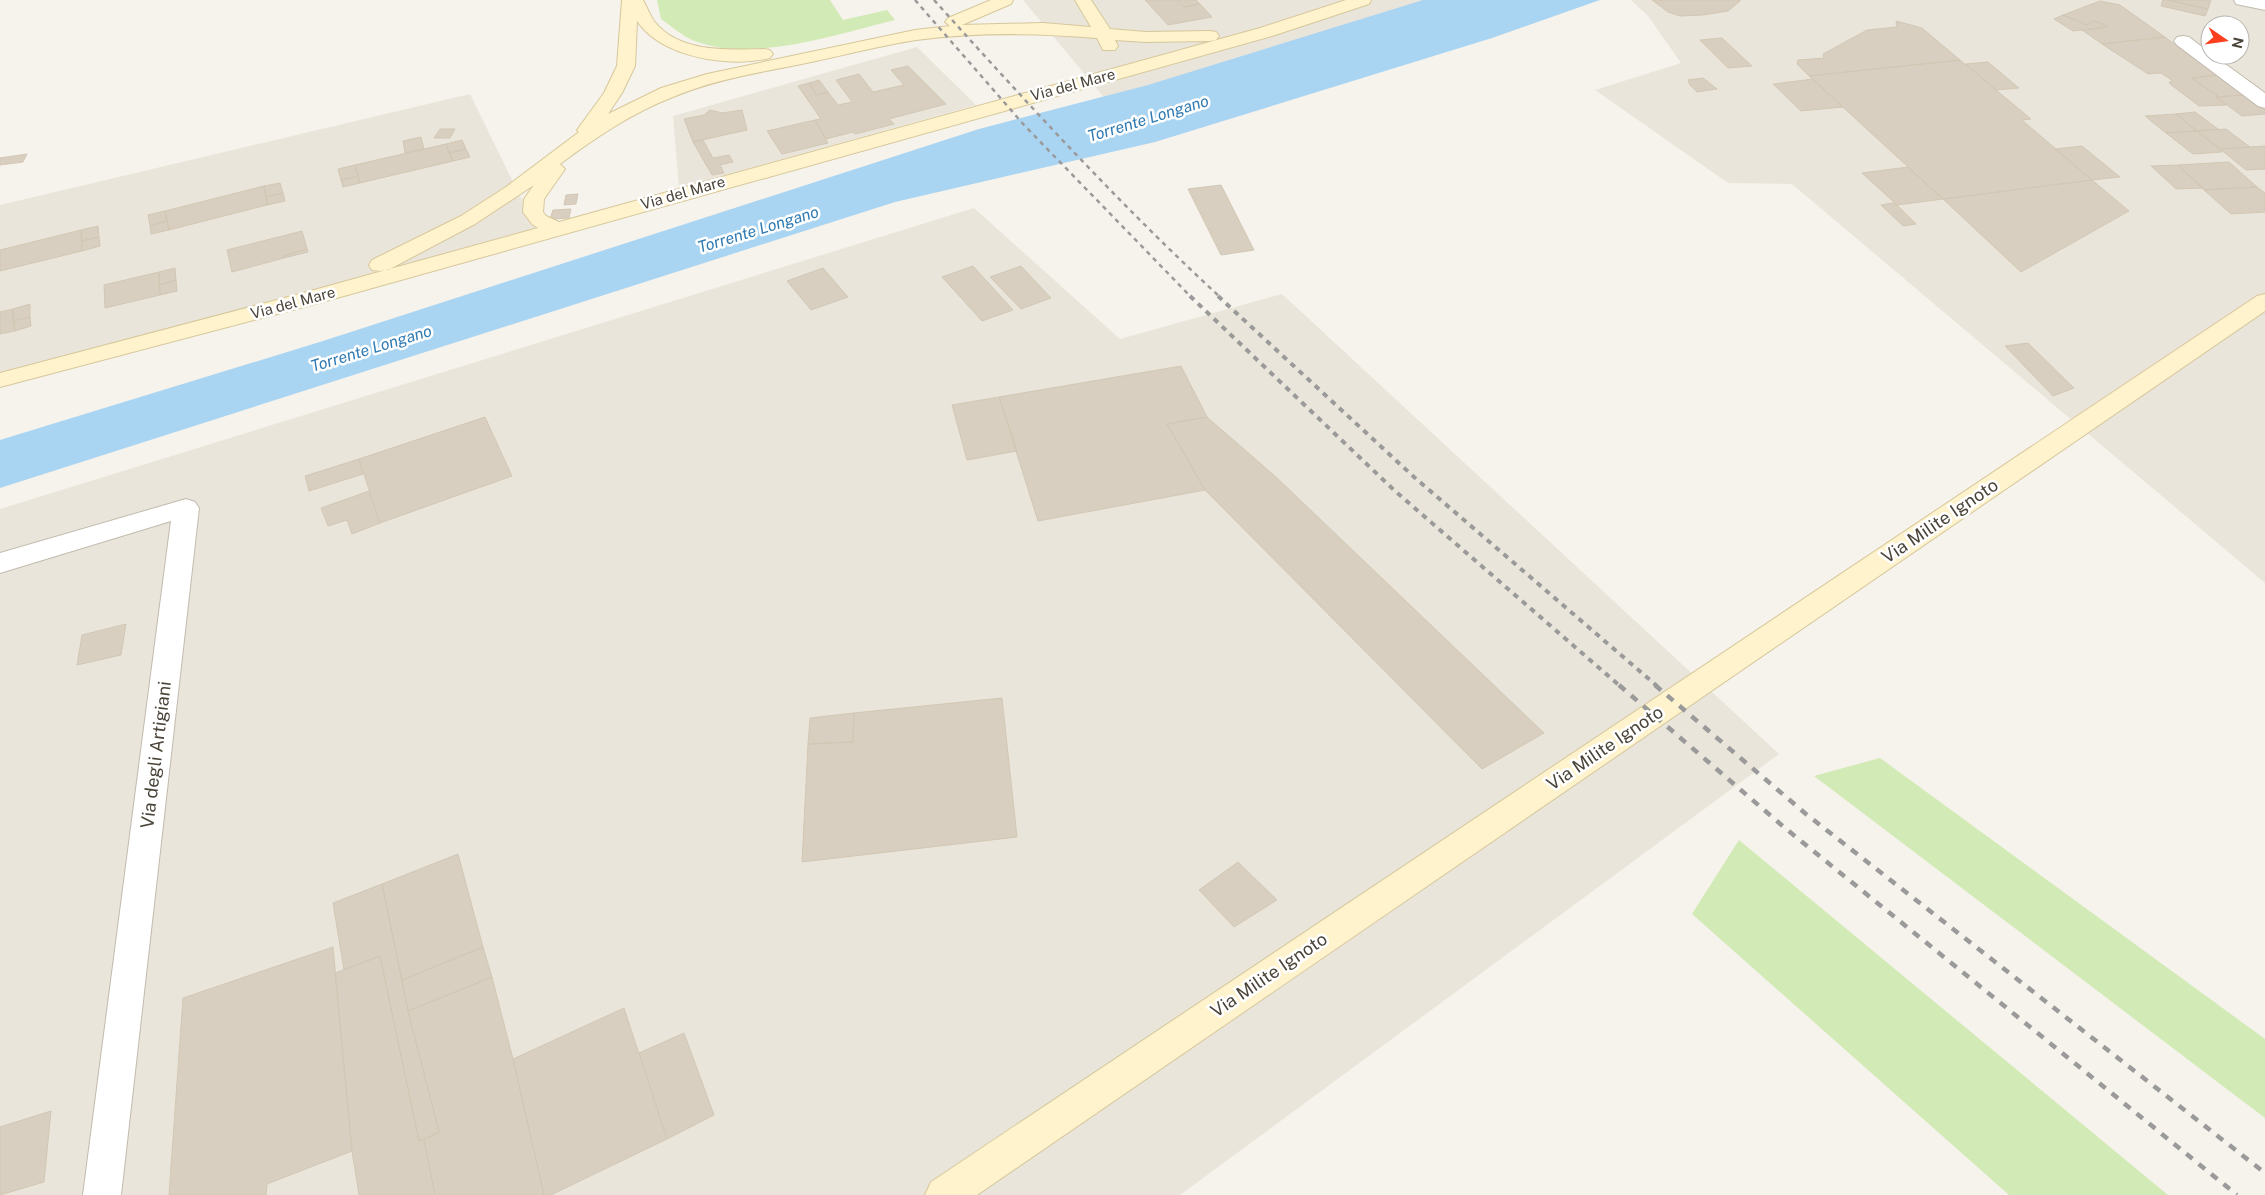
<svg xmlns="http://www.w3.org/2000/svg" width="2265" height="1195" viewBox="0 0 2265 1195" font-family="'Public Sans',sans-serif">
  <style>
    .residential { fill: #eae5da; fill-rule: evenodd }
    .green { fill: #d2eab5 }
    .water { fill: #a9d4f2 }
    .building { fill: #d8cfc1; stroke: #d3c7b4 }
    .lines { fill: none; stroke-linecap: round; stroke-linejoin: round }
    .street-casing { stroke: #c2bbae; stroke-width: 2 }
    .secondary-casing { stroke: #d6c79b; stroke-width: 2 }
    .street { fill: #fff; fill-rule: evenodd }
    .secondary { fill: #fff3cd; fill-rule: evenodd }
    .rail-far2 { stroke: #9a9a9a; stroke-width: 2.5; stroke-dasharray: 4.5 4.5; stroke-linecap: butt }
    .rail-far1 { stroke: #9a9a9a; stroke-width: 4; stroke-dasharray: 5.5 5.5; stroke-linecap: butt }
    .rail { stroke: #9a9a9a; stroke-width: 4.5; stroke-dasharray: 8 8; stroke-linecap: butt }
    .labels { text-anchor: middle; stroke-width: 5; stroke-linejoin: round; paint-order: stroke }
    .far-street-label { font-size: 15px; fill: #4b4439; stroke: #fff }
    .far-water-label { font-size: 16px; font-style: italic; fill: #2e7ab2; stroke: #fff }
    .street-label { font-size: 18px; fill: #4b4439; stroke: #fff }
  </style>
  <rect width="100%" height="100%" fill="#f6f3ec"/>
  <path class="residential" d="M1023 0H1438L1108 102Z
    M1631 0H2265V583L1792 184 1728 183 1595 90 1681 63 1648 16ZM2210 25H2240V55H2210Z
    M917 47 976 105 679 188 673 116Z
    M470 94 541 239 0 386V205Z
    M974 208 1120 339 1282 294 1779 754 1180 1195H0V509Z"/>
  <path class="green" d="M657 0H830L843 20 887 10 895 20C837 34 747 65 690 39 680 34 670 25 661 19Z
    M1880 758 2265 1039V1118L1814 776Z
    M1739 840 2168 1195H2009L1692 914Z"/>
  <path class="water" d="M1423 0H1600L1492 38 1155 142 895 202 0 488V440L323 341 979 129 1148 85Z"/>
  <path class="building" d="M1145 0H1177L1184 7 1200 4 1212 17 1168 25Z
    M1177 0H1196L1200 4 1184 7Z
    M1652 0H1740V1L1728 11 1703 15 1680 16 1668 12Z
    M2163 0H2168L2208 9 2205 16 2161 6Z
    M2168 0H2211L2208 9Z
    M2100 1 2120 5 2165 37 2102 44 2082 30 2108 27 2106 25 2094 21 2087 25 2063 15Z
    M2063 15 2087 25 2094 21 2108 27 2073 31 2054 19Z
    M1896 21 1922 28 1960 60 1809 76 1797 64 1798 60 1824 58 1823 54 1867 30 1897 27Z
    M2165 37 2190 56 2196 55 2222 75 2192 78 2219 97H2216L2226 105 2199 106 2170 84 2169 82 2173 81 2161 73 2148 74 2102 44Z
    M1722 38 1752 66 1728 68 1700 40Z
    M1960 60 2031 119 2022 120 2092 180 1943 199 1809 76Z
    M1988 62 2019 88 1996 90 1966 64Z
    M908 66 946 104 889 119 894 124 855 134 853 132 826 139 815 120 821 119 798 86 809 83 816 95 828 92 838 105 852 102 836 80 859 74 873 92 904 85 891 70Z
    M2216 75 2243 95 2219 97 2192 78Z
    M1703 78 1717 89 1697 92 1690 85 1688 80Z
    M1813 79 1843 107 1801 111 1773 84Z
    M819 80 828 92 816 95 809 83Z
    M2243 95 2265 110V114L2242 116 2216 97Z
    M710 110 722 113 742 110 747 130 693 142 684 119 704 115Z
    M2195 112 2218 129 2197 131 2176 114Z
    M2176 114 2197 131 2166 133 2145 116Z
    M815 120 828 143 782 154 767 131Z
    M440 129H455L450 138H434Z
    M2226 129 2250 147 2220 149 2197 131Z
    M2197 131 2220 149 2222 152 2193 154 2166 133Z
    M421 137 424 149 405 153 403 141Z
    M462 140 466 149 449 153 446 144Z
    M703 140 713 158 729 155 733 162 720 165 724 173 712 175 693 142Z
    M446 144 453 161 360 183 355 165Z
    M2082 146 2120 177 2092 180 2055 149Z
    M2265 146V169L2246 170 2220 149Z
    M466 149 470 157 453 161 449 153Z
    M27 154 23 162 0 165V158Z
    M2229 162 2257 187 2204 190 2178 165Z
    M355 165 358 176 341 180 338 169Z
    M2178 165 2203 188 2176 189 2151 166Z
    M1908 167 1943 199 1897 205 1862 173Z
    M358 176 360 183 343 187 341 180Z
    M2092 180 2129 211 2021 272 1943 199Z
    M280 183 283 193 266 197 264 186Z
    M1221 185 1254 250 1221 255 1188 189Z
    M264 186 267 205 169 230 165 211Z
    M2257 187 2265 193V212L2231 214 2204 190Z
    M283 193 285 201 267 205 266 197Z
    M578 194 576 204 564 205 566 195Z
    M1893 203 1897 205 1916 224 1903 226 1881 205Z
    M571 209 569 218 550 219 553 210Z
    M165 211 167 221 150 226 148 215Z
    M167 221 169 230 151 234 150 226Z
    M98 226 99 237 82 241 81 230Z
    M81 230 82 251 0 271V250Z
    M302 231 307 249 283 256 284 258 232 272 227 250Z
    M99 237 100 246 82 251V241Z
    M307 249 308 252 284 258 283 256Z
    M973 266 1013 310 982 321 942 277Z
    M1021 266 1051 298 1021 309 990 277Z
    M175 268 176 280 159 285V272Z
    M823 268 848 297 811 310 787 281Z
    M159 272 160 295 105 308 104 285Z
    M176 280 177 291 160 295 159 285Z
    M30 304V317L13 321V309Z
    M13 309 15 331 0 334V312Z
    M30 317 31 326 15 331 13 321Z
    M2028 343 2074 388 2053 396 2005 346Z
    M1181 366 1207 417 1167 424 1205 490 1038 521 999 397Z
    M999 397 1017 451 967 460 952 405Z
    M485 417 512 476 380 523 359 459Z
    M1207 417 1276 477 1544 733 1482 769 1205 490 1167 424Z
    M359 459 363 474 309 491 305 476Z
    M369 491 380 523 352 534 347 520 328 526 321 508Z
    M126 624 121 655 77 665 82 635Z
    M1002 698 1017 837 802 862 808 744 853 742 854 713Z
    M854 713 853 742 808 744 810 718Z
    M458 854 483 947 402 980 382 884Z
    M1238 862 1277 900 1234 927 1199 890Z
    M382 884 408 1011 439 1132 419 1141 380 956 344 970 333 903Z
    M333 947 352 1151 267 1184 266 1195H169L183 998Z
    M483 947 492 977 408 1011 402 980Z
    M380 956 419 1141 424 1140 435 1195H359L352 1151 335 973Z
    M492 977 513 1059 544 1195H435L424 1140 439 1132 408 1011Z
    M624 1008 667 1139 551 1195H544L513 1059Z
    M684 1033 714 1115 667 1139 639 1053Z
    M51 1111 44 1182 0 1195V1127Z"/>
  <g class="lines">
    <defs>
      <path id="street" d="M2234 0H2265V10L2236 4Z
        M2183 36 2189 37 2210 53V55H2213L2265 93V108L2258 106 2177 45 2174 41 2177 37Z
        M186 499 195 502 199 508 121 1195H83L171 521 0 573V553Z"/>
      <path id="secondary" d="M622 0H643C647 7 650 15 654 21 679 53 728 50 764 49L770 50 773 54 770 58C730 68 662 58 637 21L635 66 622 93 608 114 661 88 707 74 915 30 950 26 945 22 948 18 991 0H1013L1011 4 962 25 1043 23 1091 27 1075 0H1091L1110 29 1146 32 1210 31 1216 32 1219 36 1216 40 1210 41 1146 42 1115 40 1118 46 1115 50H1103L1097 38C1036 33 977 32 916 40 883 45 849 54 816 61 769 71 718 78 673 97 632 113 596 137 560 164L565 169 544 199 543 212 546 216 559 222 1260 28 1346 0H1371L1369 4 1272 36 319 303 0 387V373L303 293 538 228 532 224 523 212 524 199 534 185 475 224 388 270 380 271 372 270 369 265 372 260 461 216 506 187 579 132 577 130 604 93 617 66Z
        M2265 294V311L977 1195H925L931 1182 2257 296Z"/>
    </defs>
    <use href="#street" class="street-casing"/>
    <use href="#secondary" class="secondary-casing"/>
    <use href="#street" class="street"/>
    <use href="#secondary" class="secondary"/>
    <path class="rail-far2" d="M915 0 1024 125 1191 297
      M934 0C1026 102 1119 204 1220 297"/>
    <path class="rail-far1" d="M1190 296 1395 491 1620 686
      M1218 296 1414 477 1657 686"/>
    <path class="rail" d="M1619 685 1785 828 2237 1195
      M1655 685 1806 814 2265 1173"/>
  </g>
  <g class="labels">
    <g class="far-street-label">
      <text transform="translate(1073 85) rotate(-15)" y="5">Via del Mare</text>
      <text transform="translate(683 193) rotate(-16)" y="5">Via del Mare</text>
      <text transform="translate(293 303) rotate(-15)" y="5">Via del Mare</text>
    </g>
    <g class="far-water-label">
      <text transform="translate(1148 118) rotate(-17)" y="6">Torrente Longano</text>
      <text transform="translate(758 229) rotate(-17)" y="6">Torrente Longano</text>
      <text transform="translate(371 348) rotate(-17)" y="6">Torrente Longano</text>
    </g>
    <g class="street-label">
      <text transform="translate(1940 521) rotate(-34)" y="6">Via Milite Ignoto</text>
      <text transform="translate(1605 748) rotate(-34)" y="6">Via Milite Ignoto</text>
      <text transform="translate(156 755) rotate(-83)" y="6">Via degli Artigiani</text>
      <text transform="translate(1269 975) rotate(-34)" y="6">Via Milite Ignoto</text>
    </g>
  </g>
  <g transform="translate(2225 40) rotate(103)"><circle r="24" fill="#ffffff" stroke="#b7b4b0"/>
  <path d="M0-4L9 19L0 12L-9 19Z" fill="#fc3f1d"/>
  <text y="-8" font-size="14" font-weight="bold" text-anchor="middle" fill="#4b4439">N</text>
  </g>
</svg>
